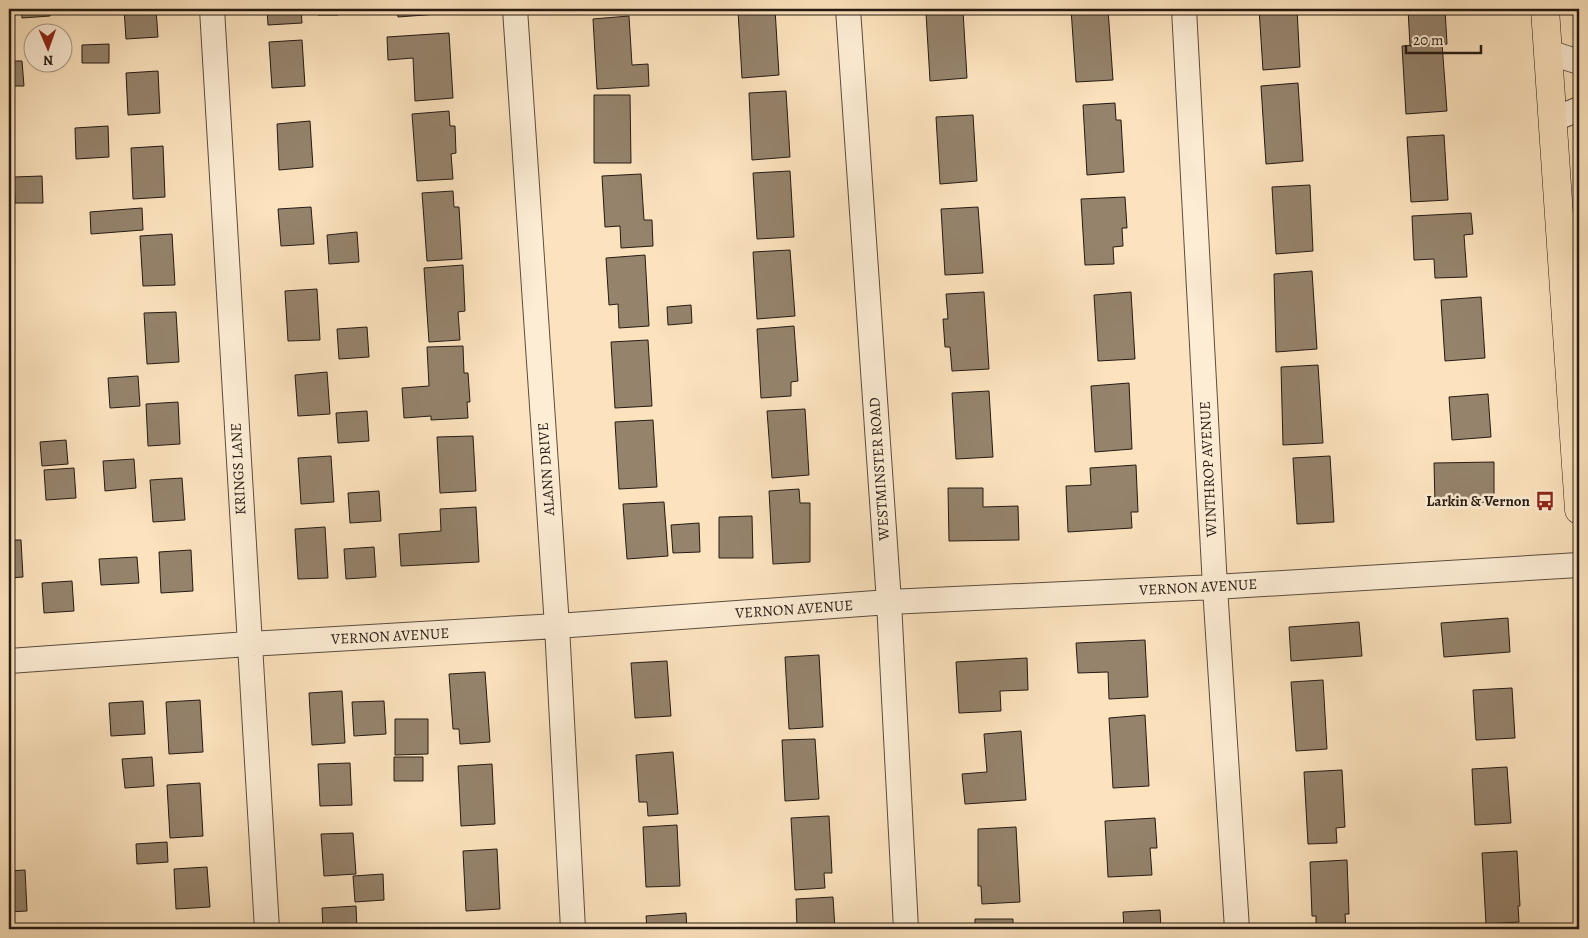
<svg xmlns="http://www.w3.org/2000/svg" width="1588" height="938" viewBox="0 0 1588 938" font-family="Alegreya,serif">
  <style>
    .building { fill: #95836c; stroke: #251a13 }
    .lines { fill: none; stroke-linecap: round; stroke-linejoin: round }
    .minor-casing { stroke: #5b4c3e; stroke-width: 26 }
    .major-casing { stroke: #251a13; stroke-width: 29 }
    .minor { stroke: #fdedd5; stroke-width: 24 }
    .major { stroke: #fce3be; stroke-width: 28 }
    .labels { text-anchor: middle; stroke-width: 5; stroke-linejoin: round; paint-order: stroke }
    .street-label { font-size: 15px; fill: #251a13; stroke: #fdedd5 }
    .poi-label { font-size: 15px; font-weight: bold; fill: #251a13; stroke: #fdedd5; text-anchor: end }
  </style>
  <rect width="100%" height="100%" fill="#fce3be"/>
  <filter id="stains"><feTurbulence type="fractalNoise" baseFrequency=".004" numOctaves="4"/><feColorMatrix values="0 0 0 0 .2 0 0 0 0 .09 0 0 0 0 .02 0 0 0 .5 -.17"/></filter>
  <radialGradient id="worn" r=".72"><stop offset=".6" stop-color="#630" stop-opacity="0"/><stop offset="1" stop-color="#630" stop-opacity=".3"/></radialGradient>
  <path class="building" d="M21 9H50V16L22 18Z
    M124 9H156L158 37 126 39Z
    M267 9H301L302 23 268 25Z
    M318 9H338V15H318Z
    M397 9H438V14L398 17Z
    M775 9 779 75 742 78 738 11Z
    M1071 9H1108L1113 80 1076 82Z
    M1259 9H1297L1300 67 1263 70Z
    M1408 9H1445L1447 44 1410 46Z
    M963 11 967 78 930 81 926 13Z
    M629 16 632 65 648 64 649 86 597 89 593 19Z
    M449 33 453 98 415 101 413 58 388 60 387 37Z
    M302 40 305 86 272 88 269 42Z
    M1442 43 1447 111 1406 114 1402 46Z
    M109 44V63H82V45Z
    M9 61H22L24 86H9Z
    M158 71 160 113 128 115 126 73Z
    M1298 83 1303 161 1266 164 1261 86Z
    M786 91 790 157 752 160 749 93Z
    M594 95H630L631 163H594Z
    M1115 103 1116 120H1121L1124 172 1087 175 1083 105Z
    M449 111 450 126H455L456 153 451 154 453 179 417 181 412 114Z
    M973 115 977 181 940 184 936 117Z
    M310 121 313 167 279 170 277 124Z
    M108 126 109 157 76 159 75 128Z
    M1444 135 1448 200 1411 202 1407 137Z
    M163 146 165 197 133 199 131 148Z
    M790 171 794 237 757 239 753 173Z
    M641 174 644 220H652L653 246 621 248 620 226 605 227 602 176Z
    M42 176 43 203H15L14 177Z
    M1310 185 1313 251 1276 254 1272 187Z
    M453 191 454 207H459L462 259 427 261 422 193Z
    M1125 197 1127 228H1122L1123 246 1113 247 1114 264 1085 265 1081 199Z
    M311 207 314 244 281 246 278 209Z
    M978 207 983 273 945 275 941 209Z
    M142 208 143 230 91 234 90 212Z
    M1471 213 1473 234 1464 235 1467 277 1435 278 1434 259 1414 260 1412 216Z
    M357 232 359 262 329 264 327 235Z
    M172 234 175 285 143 286 140 236Z
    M790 250 795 316 757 319 753 252Z
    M645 255 649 326 619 328 618 304 609 305 606 258Z
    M463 265 465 311 458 312 460 340 429 342 424 268Z
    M1312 271 1317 349 1276 352 1274 274Z
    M317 289 320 340 288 341 285 291Z
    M984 292 989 369 952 371 950 347H945L943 319H948L946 294Z
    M1131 292 1135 359 1098 361 1094 295Z
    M1481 297 1485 358 1445 361 1441 300Z
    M691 305 692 323 668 325 667 307Z
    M176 312 179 362 147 364 144 313Z
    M794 326 798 381 791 382V396L761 398 757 329Z
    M367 327 369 357 339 359 337 329Z
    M648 340 652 406 615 408 611 342Z
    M463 346 464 373H468L470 402H467L468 418 431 420V416L404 418 402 388 429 386 427 347Z
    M1318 365 1323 443 1283 445 1281 367Z
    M327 372 330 414 298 416 295 375Z
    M138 376 140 406 110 408 108 378Z
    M1129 383 1132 449 1095 452 1091 386Z
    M989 391 993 457 956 459 952 393Z
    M1488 394 1491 437 1452 440 1449 397Z
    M178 402 180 444 148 446 146 404Z
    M805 409 809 475 772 478 767 411Z
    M367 411 369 441 338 443 336 413Z
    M653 420 657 487 619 489 615 422Z
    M473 436 476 491 440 493 437 437Z
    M66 440 68 464 42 466 40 442Z
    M331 456 334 502 301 504 298 458Z
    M1330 456 1334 522 1297 524 1293 458Z
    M134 459 136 488 105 491 103 461Z
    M1494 462V502L1435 503 1434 463Z
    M1136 465 1138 512H1131L1132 528 1068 532 1066 486 1091 485 1090 468Z
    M74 468 76 498 46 500 44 470Z
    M182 478 185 520 153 522 150 480Z
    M948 488H983V507L1018 506 1019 540 949 541Z
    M799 489 800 503H810V562L773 564 769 491Z
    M379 491 381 521 350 523 348 493Z
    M664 502 668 556 627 559 623 504Z
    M476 507 479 562 401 566 399 534 441 531 440 509Z
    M752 516 753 558H719V517Z
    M699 523 700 552 673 553 671 525Z
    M325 527 328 578 298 579 295 529Z
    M9 540H21L23 577 9 578Z
    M374 547 376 577 346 579 344 549Z
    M191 550 193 591 161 593 159 552Z
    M137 557 139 583 101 585 99 559Z
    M72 581 74 611 44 613 42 583Z
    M1508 618 1510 652 1444 657 1441 623Z
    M1359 622 1362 656 1291 661 1289 627Z
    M1145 640 1148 697 1109 699 1108 672 1078 673 1076 643Z
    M819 655 823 727 789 729 785 657Z
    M1027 658 1028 690 1000 691 1001 711 959 713 956 662Z
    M667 661 671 716 635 718 631 663Z
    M485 672 490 742 460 744 459 729H453L449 674Z
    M1323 680 1327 749 1296 751 1291 682Z
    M1512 688 1515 738 1476 740 1473 690Z
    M342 691 345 743 312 745 309 693Z
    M200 700 203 752 169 754 166 702Z
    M143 701 145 734 111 736 109 703Z
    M384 701 386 734 354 736 352 702Z
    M1145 715 1149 786 1113 788 1109 718Z
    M395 719H428V754L395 755Z
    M1021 731 1026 800 965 804 962 774 987 772 984 734Z
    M815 739 819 799 785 801 782 740Z
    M9 742H11V790H9Z
    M673 752 678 814 648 816 647 802H639L636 755Z
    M152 757 154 786 125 788 122 759Z
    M394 757H423V781H394Z
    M350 763 352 805 320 806 318 764Z
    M492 764 495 824 461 826 458 766Z
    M1507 767 1511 823 1475 825 1472 769Z
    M1342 770 1345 827 1336 828 1337 843 1308 844 1304 772Z
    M200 783 203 836 170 838 167 785Z
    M829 816 832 873H824L825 888 795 890 791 818Z
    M1155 818 1157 848H1150L1152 875 1108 877 1105 821Z
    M677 825 680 886 646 887 643 827Z
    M1016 827 1020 902 982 904 981 886H978V829Z
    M353 833 356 874 324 876 321 834Z
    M167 842 168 862 137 864 136 844Z
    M497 849 500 909 466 911 463 851Z
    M1517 851 1520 906H1518L1519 922 1486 924 1482 853Z
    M1347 860 1349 914H1345L1346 929H1316V916H1312L1310 862Z
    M207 867 210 907 176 909 174 869Z
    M25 870 27 911 9 912V871Z
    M383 874 384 900 355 902 353 876Z
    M833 897 835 929H797L796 899Z
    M356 906 357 929H323L322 908Z
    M1160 910 1161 929H1124L1123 912Z
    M686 913 687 929H647L646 916Z
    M975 919H1013V929H975Z
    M499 924 500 929H466V926Z"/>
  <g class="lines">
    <defs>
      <path id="minor" d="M212 9 267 929
        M515 9 557 626 573 929
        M848 9 889 602 906 929
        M1184 9 1215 587 1237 929
        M1548 52 1579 62
        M1552 120 1579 109
        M9 661 248 644 557 626 889 602 1215 587 1579 565"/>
      <path id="major" d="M1545 9 1579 510"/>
    </defs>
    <use href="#minor" class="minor-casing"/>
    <use href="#major" class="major-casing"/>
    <use href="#minor" class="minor"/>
    <use href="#major" class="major"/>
  </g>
  <defs>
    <symbol id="bus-bare" viewBox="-9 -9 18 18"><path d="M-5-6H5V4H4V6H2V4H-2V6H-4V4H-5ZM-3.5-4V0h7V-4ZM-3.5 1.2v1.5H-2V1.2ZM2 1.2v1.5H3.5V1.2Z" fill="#8f2418" stroke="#fdedd5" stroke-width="2.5" paint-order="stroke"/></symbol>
  </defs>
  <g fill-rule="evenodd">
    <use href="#bus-bare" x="1531" y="487" width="28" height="28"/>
  </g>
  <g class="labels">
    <g class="street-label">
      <text transform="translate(238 469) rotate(-93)" y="5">KRINGS LANE</text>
      <text transform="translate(546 469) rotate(-94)" y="5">ALANN DRIVE</text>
      <text transform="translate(879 469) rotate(-94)" y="5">WESTMINSTER ROAD</text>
      <text transform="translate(1208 469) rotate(-93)" y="5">WINTHROP AVENUE</text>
      <text transform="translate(1198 587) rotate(-3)" y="5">VERNON AVENUE</text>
      <text transform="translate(794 609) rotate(-4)" y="5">VERNON AVENUE</text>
      <text transform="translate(390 636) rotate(-3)" y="5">VERNON AVENUE</text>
    </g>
    <g class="poi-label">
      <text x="1530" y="506">Larkin &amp; Vernon</text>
    </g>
  </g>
  <rect width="1588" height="938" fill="none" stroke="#fce3be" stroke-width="30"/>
  <rect x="10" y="10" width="1568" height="918" fill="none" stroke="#251a13" stroke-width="2.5"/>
  <rect x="15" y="15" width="1558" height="908" fill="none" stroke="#251a13"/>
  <g transform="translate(48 48) rotate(178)"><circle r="24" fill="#fdedd5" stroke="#a79987"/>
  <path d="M0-4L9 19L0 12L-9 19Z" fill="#8f2418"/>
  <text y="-8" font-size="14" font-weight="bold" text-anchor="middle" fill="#251a13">N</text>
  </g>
  <path d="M1406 45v8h75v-8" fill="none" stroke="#251a13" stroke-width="2.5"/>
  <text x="1413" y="45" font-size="15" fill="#251a13" stroke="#fdedd5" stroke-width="4" paint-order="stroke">20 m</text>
  <rect width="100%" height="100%" filter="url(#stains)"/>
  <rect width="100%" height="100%" fill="url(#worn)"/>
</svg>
